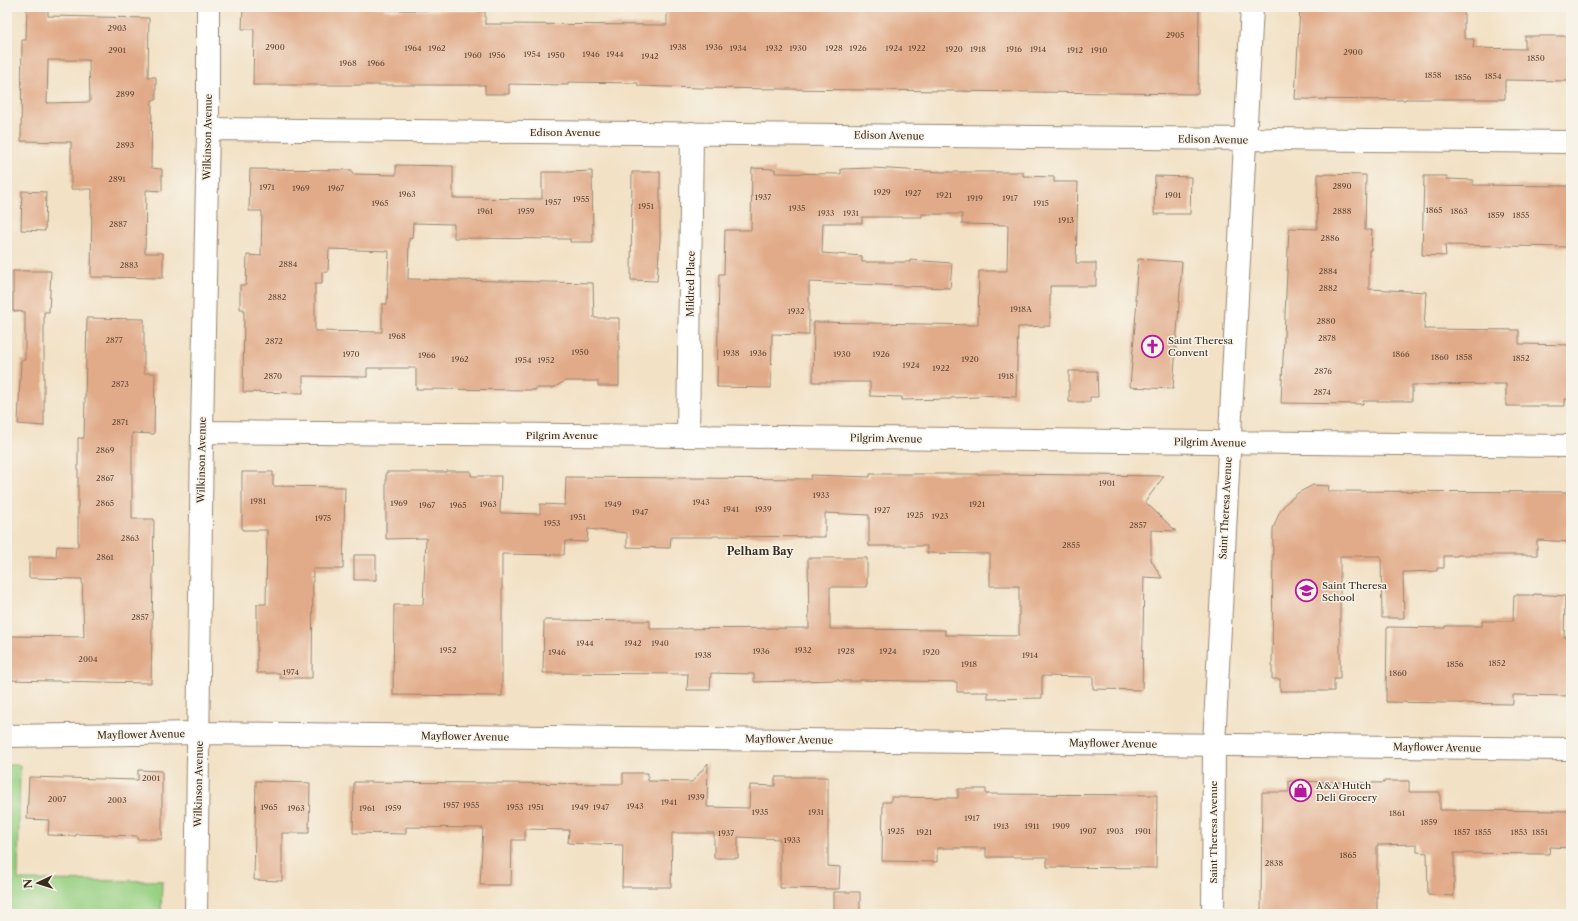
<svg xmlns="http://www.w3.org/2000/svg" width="1578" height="921" viewBox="0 0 1578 921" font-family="'Libre Caslon Text',serif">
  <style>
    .green { fill: #98d184; stroke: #6a7e51 }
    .building { fill: #e1aa88; fill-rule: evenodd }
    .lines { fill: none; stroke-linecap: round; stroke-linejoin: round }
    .minor-casing { stroke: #968672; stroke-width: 24 }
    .minor { stroke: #fff; stroke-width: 22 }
    .labels { text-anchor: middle; stroke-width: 3; stroke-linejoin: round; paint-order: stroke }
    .number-label { font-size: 8px; fill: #644a38 }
    .street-label { font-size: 10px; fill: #3b2a1e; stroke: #f7f3e8 }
    .poi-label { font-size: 10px; fill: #3b2a1e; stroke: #f7f3e8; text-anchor: start }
    .neighbourhood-label { font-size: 11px; font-weight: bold; fill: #3b2a1e; stroke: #f7f3e8 }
  </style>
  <rect width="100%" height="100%" fill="#f7f3e8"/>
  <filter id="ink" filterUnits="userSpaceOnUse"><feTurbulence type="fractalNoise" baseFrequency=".025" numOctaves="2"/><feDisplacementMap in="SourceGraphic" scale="8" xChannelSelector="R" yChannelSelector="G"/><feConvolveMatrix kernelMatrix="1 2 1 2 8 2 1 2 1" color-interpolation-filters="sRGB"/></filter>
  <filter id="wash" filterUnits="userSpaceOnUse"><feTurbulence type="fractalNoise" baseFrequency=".012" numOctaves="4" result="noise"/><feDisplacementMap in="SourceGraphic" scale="16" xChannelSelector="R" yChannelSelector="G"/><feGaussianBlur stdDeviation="0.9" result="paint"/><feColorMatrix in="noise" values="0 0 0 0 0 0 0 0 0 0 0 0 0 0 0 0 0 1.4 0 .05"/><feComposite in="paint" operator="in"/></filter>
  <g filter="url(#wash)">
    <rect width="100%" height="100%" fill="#f2e1c5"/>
    <path class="green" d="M7 765H20L18 880 162 881 161 914H7Z"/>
    <g id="blocks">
      <path class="building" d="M27 7H48V16L149 18 148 77H156V100H152L151 168 162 169V191L146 190 145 253H163V278L91 277 92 189H71V142L21 141 22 40H26ZM48 60H89L90 102 47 103Z
        M243 7H384V10L485 11V24L667 25V7H1199L1198 94 701 88 638 86V83L568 82V85L509 84V94H485V85H253L254 29H242Z
        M1300 7H1464V39H1474L1473 48 1525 49V36H1570L1569 81 1505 80V99H1405V100L1295 99Z
        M396 165 453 166V198L542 199V172H569L592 171 593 242H570V239L454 238V224L413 223 412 239 409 238 408 279 593 283 594 318H619V386H598V381H565L553 388H536L535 390 416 389V368H367V377L303 376V393L243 392 244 309H240V285H246L247 255 261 256 262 211H249L250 169 352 170V174L396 175ZM329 249 389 251 387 304H382V332L315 331V284H322V272H328Z
        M752 168 775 169V173L841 174V169L872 168 942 172H1023V176L1054 177V182H1078L1076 263H1096V286H1050V326L1018 327 1016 397 980 395 977 397 951 398V399L902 400V397L870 396V382H813L814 322 978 325 979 271H1007L1008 225 962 224V214H922V217H862V223H823L822 253 862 256V262H910V260L952 263 950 288 809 282V335L772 334 771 388 717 387 719 274H724L725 230H751Z
        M632 172H660V239L657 281 631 280Z
        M1318 174 1366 175 1365 230H1372L1371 250H1369V289L1426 292 1424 329 1519 330V344L1571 345V399H1565V406H1506V384L1412 385V401H1363V404L1281 403 1289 228 1317 229Z
        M1155 176 1191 177 1190 214H1154Z
        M1424 176H1447V179L1473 180V185L1571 186V247L1445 245 1446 256 1422 255Z
        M22 191 46 192 45 231 21 230Z
        M1138 259 1182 262 1173 389 1130 387 1137 300H1135Z
        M13 271H51L49 312H44V426L18 424 21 360H25V312L13 311Z
        M87 318 144 319V373H155L154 434 132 433V519H154L151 683 7 680V636L84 637 82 579 29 578V557H56L57 546 78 547V438H84Z
        M1069 371H1097L1098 397H1090V402H1069Z
        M446 471H471V476H501L500 513 540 514V504L565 505 566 477 811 479V475L870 477V474H1002L1164 476 1145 502 1176 531 1151 530V560L1162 578 1144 577 1142 690 1093 689V677L1042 676V698L988 699V692H957V682L860 680V681H839V680L754 682V674L711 673 710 690H687L688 674 543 673 544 620 650 621V629L809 628 808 558H867V587H830V629L945 630V635L1019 636V586H990V554L927 553V546H869V515L825 513V537L713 536V537H671L670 548 627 547V533L588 529 587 542 565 541 564 555 502 554V696L393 695 394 605H423L426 538 386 539V472H446Z
        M242 472H273V486L345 487 343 569H313L312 678H280V673H257V604H266L267 530H242Z
        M1313 485 1329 486 1328 491 1571 492V542L1537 540V555H1457V556H1444V568H1437V571L1403 572 1404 618H1382L1381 556H1340V679H1334V691H1280V679H1272L1273 529 1279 513 1285 504 1298 493Z
        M354 555H376V580H354Z
        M1534 594 1565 596 1564 637H1571V696L1513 695V704L1386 702 1387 627 1445 628V626H1482V621H1513L1514 595H1534Z
        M708 763 707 807 749 808 750 785 775 786V777H828V866L840 867 839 889 780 888V839L738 837V858H714V833H672L671 887H622L623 845 568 843 569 830 525 829V840H512L511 885H480L483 828 406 827V834L353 833 354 782 623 784V773H648V781L692 782Z
        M138 770 162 771V839H137V836L76 834V836L48 835 49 820 27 819 29 777 138 780Z
        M256 781 310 783 309 833H282V881L254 880Z
        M1289 781 1384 783V781H1409V792H1440V810L1571 811V848L1550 847 1549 854 1454 853V896L1428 895 1427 853 1417 852V844L1377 845V914H1261L1262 792H1289Z
        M958 789H986V794L1157 795 1156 868 1047 867V857H986V848H937V862L882 861 883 802H891V797L958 798Z
        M834 892H860V914H834Z"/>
    </g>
  </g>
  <g filter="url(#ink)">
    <use href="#blocks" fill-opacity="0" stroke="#968672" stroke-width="1"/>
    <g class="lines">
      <defs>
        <path id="minor" d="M208 129 1571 142
          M202 432 688 436 1571 446
          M688 436 692 133
          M7 736 198 733 1571 749
          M196 914 202 432 208 129V7
          M1213 914 1214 744 1252 7"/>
      </defs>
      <use href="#minor" class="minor-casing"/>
      <use href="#minor" class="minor"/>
    </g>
  </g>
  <defs>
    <symbol id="church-ring" viewBox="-11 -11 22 22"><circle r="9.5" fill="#f7f3e8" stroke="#b5179e" stroke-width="1.5"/><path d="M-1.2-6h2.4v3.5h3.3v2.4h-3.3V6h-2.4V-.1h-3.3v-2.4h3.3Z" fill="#b5179e"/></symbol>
    <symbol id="school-ring" viewBox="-11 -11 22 22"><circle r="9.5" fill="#f7f3e8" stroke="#b5179e" stroke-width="1.5"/><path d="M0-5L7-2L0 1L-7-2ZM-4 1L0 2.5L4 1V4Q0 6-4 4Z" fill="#b5179e"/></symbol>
    <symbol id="shop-ring" viewBox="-11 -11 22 22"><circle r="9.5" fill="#f7f3e8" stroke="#b5179e" stroke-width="1.5"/><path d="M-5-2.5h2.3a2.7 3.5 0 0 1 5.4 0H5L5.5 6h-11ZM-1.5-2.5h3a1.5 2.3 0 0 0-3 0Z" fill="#b5179e"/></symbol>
  </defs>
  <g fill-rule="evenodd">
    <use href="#church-ring" x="1140" y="334" width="25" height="25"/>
    <use href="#school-ring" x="1294" y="578" width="25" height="25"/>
    <use href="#shop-ring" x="1288" y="778" width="25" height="25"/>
  </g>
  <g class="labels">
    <g class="number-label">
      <text x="117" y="31">2903</text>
      <text x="1175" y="38">2905</text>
      <text x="275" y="50">2900</text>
      <text x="678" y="50">1938</text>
      <text x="714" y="50">1936</text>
      <text x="413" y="51">1964</text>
      <text x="437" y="51">1962</text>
      <text x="738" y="51">1934</text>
      <text x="774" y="51">1932</text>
      <text x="798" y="51">1930</text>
      <text x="834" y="51">1928</text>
      <text x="858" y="51">1926</text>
      <text x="894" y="51">1924</text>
      <text x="917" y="51">1922</text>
      <text x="954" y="52">1920</text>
      <text x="978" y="52">1918</text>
      <text x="1014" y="52">1916</text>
      <text x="1038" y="52">1914</text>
      <text x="117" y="53">2901</text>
      <text x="1075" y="53">1912</text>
      <text x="1099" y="53">1910</text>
      <text x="1353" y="55">2900</text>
      <text x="532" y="57">1954</text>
      <text x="591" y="57">1946</text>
      <text x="615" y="57">1944</text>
      <text x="473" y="58">1960</text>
      <text x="497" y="58">1956</text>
      <text x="556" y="58">1950</text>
      <text x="650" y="59">1942</text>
      <text x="1536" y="61">1850</text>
      <text x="348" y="66">1968</text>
      <text x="376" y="66">1966</text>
      <text x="1433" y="78">1858</text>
      <text x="1493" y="79">1854</text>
      <text x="1463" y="80">1856</text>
      <text x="125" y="97">2899</text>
      <text x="125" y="148">2893</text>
      <text x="117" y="182">2891</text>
      <text x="1342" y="189">2890</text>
      <text x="267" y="190">1971</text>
      <text x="301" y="191">1969</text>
      <text x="336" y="191">1967</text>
      <text x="882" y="195">1929</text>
      <text x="913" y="196">1927</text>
      <text x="407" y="197">1963</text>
      <text x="944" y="198">1921</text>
      <text x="1173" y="198">1901</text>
      <text x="763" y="200">1937</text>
      <text x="975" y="201">1919</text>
      <text x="1010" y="201">1917</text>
      <text x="581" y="202">1955</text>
      <text x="553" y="205">1957</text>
      <text x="380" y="206">1965</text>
      <text x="1041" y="206">1915</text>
      <text x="646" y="209">1951</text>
      <text x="797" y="211">1935</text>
      <text x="1434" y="213">1865</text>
      <text x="485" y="214">1961</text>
      <text x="526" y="214">1959</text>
      <text x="1342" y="214">2888</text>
      <text x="1459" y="214">1863</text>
      <text x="826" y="216">1933</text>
      <text x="851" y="216">1931</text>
      <text x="1496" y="218">1859</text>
      <text x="1521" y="218">1855</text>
      <text x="1066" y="223">1913</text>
      <text x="118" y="227">2887</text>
      <text x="1330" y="241">2886</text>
      <text x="288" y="267">2884</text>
      <text x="129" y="268">2883</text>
      <text x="1328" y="274">2884</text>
      <text x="1328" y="291">2882</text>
      <text x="277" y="300">2882</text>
      <text x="1021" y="312">1918A</text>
      <text x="796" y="314">1932</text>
      <text x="1326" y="324">2880</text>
      <text x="397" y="339">1968</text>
      <text x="1327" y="341">2878</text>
      <text x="114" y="343">2877</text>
      <text x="274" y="344">2872</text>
      <text x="580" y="355">1950</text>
      <text x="731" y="356">1938</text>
      <text x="758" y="356">1936</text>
      <text x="351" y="357">1970</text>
      <text x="842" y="357">1930</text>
      <text x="881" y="357">1926</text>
      <text x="1401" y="357">1866</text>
      <text x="427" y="358">1966</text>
      <text x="1440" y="360">1860</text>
      <text x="1464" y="360">1858</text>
      <text x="1521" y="361">1852</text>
      <text x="460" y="362">1962</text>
      <text x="970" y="362">1920</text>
      <text x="523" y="363">1954</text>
      <text x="546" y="363">1952</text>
      <text x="911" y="368">1924</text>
      <text x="941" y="371">1922</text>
      <text x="1323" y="374">2876</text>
      <text x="273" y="379">2870</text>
      <text x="1006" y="379">1918</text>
      <text x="120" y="387">2873</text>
      <text x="1322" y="395">2874</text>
      <text x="120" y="425">2871</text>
      <text x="105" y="453">2869</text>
      <text x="105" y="481">2867</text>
      <text x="1107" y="486">1901</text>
      <text x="821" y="498">1933</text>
      <text x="258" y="504">1981</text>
      <text x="701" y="505">1943</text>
      <text x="105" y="506">2865</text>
      <text x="399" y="506">1969</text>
      <text x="488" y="507">1963</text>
      <text x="613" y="507">1949</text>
      <text x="977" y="507">1921</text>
      <text x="427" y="508">1967</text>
      <text x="458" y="508">1965</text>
      <text x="731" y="512">1941</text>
      <text x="763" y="512">1939</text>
      <text x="882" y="513">1927</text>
      <text x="640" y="515">1947</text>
      <text x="915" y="518">1925</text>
      <text x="940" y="519">1923</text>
      <text x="578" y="520">1951</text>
      <text x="323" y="521">1975</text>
      <text x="552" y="526">1953</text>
      <text x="1138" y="528">2857</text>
      <text x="130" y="541">2863</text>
      <text x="1071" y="548">2855</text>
      <text x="105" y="560">2861</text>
      <text x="140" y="620">2857</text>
      <text x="585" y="646">1944</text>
      <text x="633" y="646">1942</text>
      <text x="660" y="646">1940</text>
      <text x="448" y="653">1952</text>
      <text x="803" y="653">1932</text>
      <text x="761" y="654">1936</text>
      <text x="846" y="654">1928</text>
      <text x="888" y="654">1924</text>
      <text x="557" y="655">1946</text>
      <text x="931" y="655">1920</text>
      <text x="703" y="658">1938</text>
      <text x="1030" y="658">1914</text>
      <text x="88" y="662">2004</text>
      <text x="1497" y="666">1852</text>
      <text x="969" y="667">1918</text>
      <text x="1455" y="667">1856</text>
      <text x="291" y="675">1974</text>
      <text x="1398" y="676">1860</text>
      <text x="151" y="781">2001</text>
      <text x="696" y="800">1939</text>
      <text x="57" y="802">2007</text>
      <text x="117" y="803">2003</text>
      <text x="669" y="805">1941</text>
      <text x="451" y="808">1957</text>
      <text x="471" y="808">1955</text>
      <text x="635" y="809">1943</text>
      <text x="269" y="810">1965</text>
      <text x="515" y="810">1953</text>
      <text x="536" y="810">1951</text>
      <text x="580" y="810">1949</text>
      <text x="601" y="810">1947</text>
      <text x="296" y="811">1963</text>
      <text x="367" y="811">1961</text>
      <text x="393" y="811">1959</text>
      <text x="760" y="815">1935</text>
      <text x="816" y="815">1931</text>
      <text x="1397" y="816">1861</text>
      <text x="972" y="821">1917</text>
      <text x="1429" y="825">1859</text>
      <text x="1001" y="829">1913</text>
      <text x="1032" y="829">1911</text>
      <text x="1061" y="829">1909</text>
      <text x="896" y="834">1925</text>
      <text x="1088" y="834">1907</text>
      <text x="1115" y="834">1903</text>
      <text x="1143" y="834">1901</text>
      <text x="924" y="835">1921</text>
      <text x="1462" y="835">1857</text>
      <text x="1483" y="835">1855</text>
      <text x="1519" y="835">1853</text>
      <text x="1540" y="835">1851</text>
      <text x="726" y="836">1937</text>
      <text x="792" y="843">1933</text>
      <text x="1348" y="858">1865</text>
      <text x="1274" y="866">2838</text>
    </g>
    <g class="street-label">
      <text x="565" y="136">Edison Avenue</text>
      <text transform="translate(889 135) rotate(1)" y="4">Edison Avenue</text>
      <text transform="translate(207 137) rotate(-89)" y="4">Wilkinson Avenue</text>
      <text transform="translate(1213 139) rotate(1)" y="4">Edison Avenue</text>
      <text transform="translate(690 284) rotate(-89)" y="4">Mildred Place</text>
      <text x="562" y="439">Pilgrim Avenue</text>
      <text transform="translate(886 438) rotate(1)" y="4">Pilgrim Avenue</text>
      <text transform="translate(1210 442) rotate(1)" y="4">Pilgrim Avenue</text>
      <text transform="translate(201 460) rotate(-89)" y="4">Wilkinson Avenue</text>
      <text transform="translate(1225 508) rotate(-87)" y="4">Saint Theresa Avenue</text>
      <text transform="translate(141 734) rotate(-1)" y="4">Mayflower Avenue</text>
      <text transform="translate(465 736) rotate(1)" y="4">Mayflower Avenue</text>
      <text transform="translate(789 739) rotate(1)" y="4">Mayflower Avenue</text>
      <text transform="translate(1113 743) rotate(1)" y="4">Mayflower Avenue</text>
      <text transform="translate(1437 747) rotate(1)" y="4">Mayflower Avenue</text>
      <text transform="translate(198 784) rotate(-89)" y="4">Wilkinson Avenue</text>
      <text transform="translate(1213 832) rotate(-90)" y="4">Saint Theresa Avenue</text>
    </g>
    <g class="poi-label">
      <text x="1168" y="344">Saint Theresa<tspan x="1168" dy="12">Convent</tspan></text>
      <text x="1322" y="589">Saint Theresa<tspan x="1322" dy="12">School</tspan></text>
      <text x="1316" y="789">A&amp;A Hutch<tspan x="1316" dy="12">Deli Grocery</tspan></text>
    </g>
    <g class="neighbourhood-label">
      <text x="760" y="555">Pelham Bay</text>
    </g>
  </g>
  <rect width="1578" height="921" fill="none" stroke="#f7f3e8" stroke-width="24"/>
  <g transform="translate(38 883) rotate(266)" stroke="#f7f3e8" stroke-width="3" paint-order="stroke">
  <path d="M0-3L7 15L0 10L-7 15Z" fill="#3b2a1e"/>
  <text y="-6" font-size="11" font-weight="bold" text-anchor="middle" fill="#3b2a1e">N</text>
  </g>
</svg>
